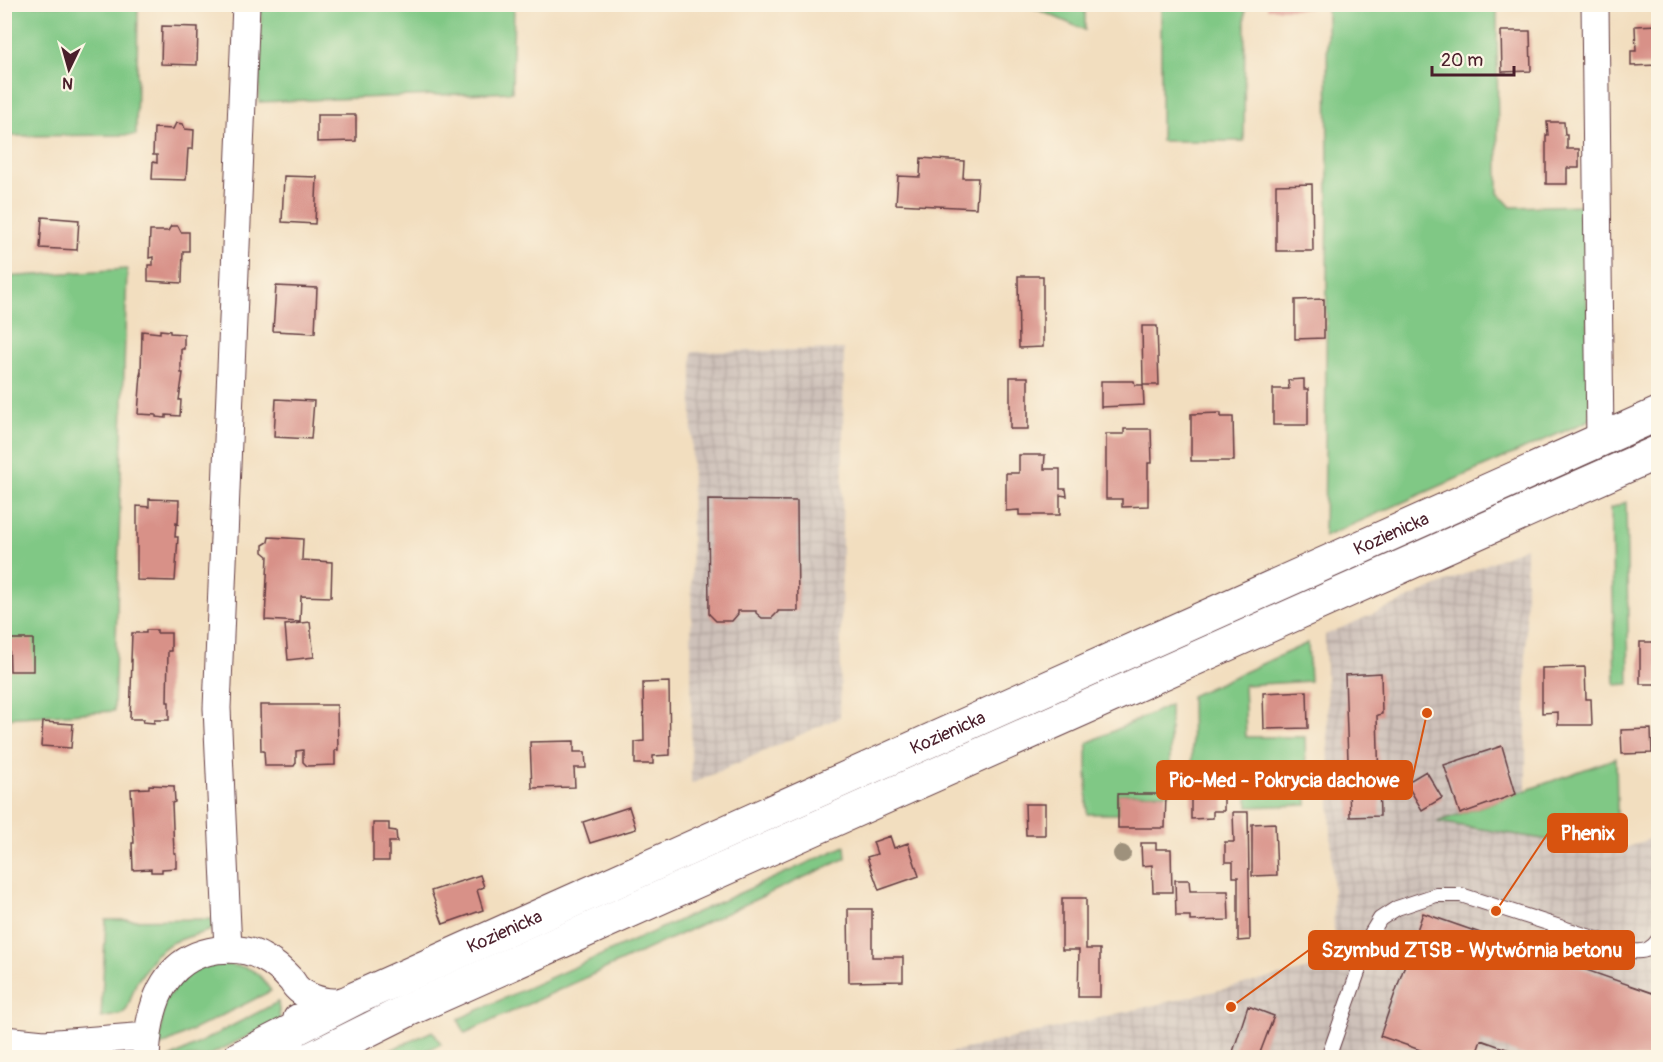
<svg xmlns="http://www.w3.org/2000/svg" width="1663" height="1062" viewBox="0 0 1663 1062" font-family="Pangolin,sans-serif">
  <style>
    .industrial { fill: url(#industrial-grid) }
    .green { fill: #80c885; stroke: #657458; stroke-width: 1.5 }
    .building { fill: #d89188 }
    .lines { fill: none; stroke-linecap: round; stroke-linejoin: round }
    .service-casing { stroke: #633c41; stroke-width: 16 }
    .minor-casing { stroke: #633c41; stroke-width: 29 }
    .secondary-casing { stroke: #633c41; stroke-width: 35 }
    .service { stroke: #fff; stroke-width: 14 }
    .minor { stroke: #fff; stroke-width: 27 }
    .secondary { stroke: #fff; stroke-width: 33 }
    .tree { fill: #9e917c }
    .labels { text-anchor: middle; stroke-width: 5; stroke-linejoin: round; paint-order: stroke }
    .street-label { font-size: 18px; fill: #4a1f2b; stroke: #fcf5e5 }
    .leader { fill: none; stroke: #d8530f; stroke-width: 2 }
    .callout-dot { fill: #d8530f; stroke: #fcf5e5; stroke-width: 2 }
    .callout { fill: #d8530f; stroke: #d8530f; stroke-width: 2 }
    .callout-label { font-size: 20px; text-anchor: middle; font-weight: bold; fill: #fff }
  </style>
  <defs>
    <pattern id="industrial-grid" width="8" height="8" patternUnits="userSpaceOnUse" patternTransform="scale(1.5)"><rect width="8" height="8" fill="#cec1b9"/><path d="M0 4h8M4 0v8" fill="none" stroke="#b2a59f"/></pattern>
  </defs>
  <rect width="100%" height="100%" fill="#fcf5e5"/>
  <filter id="ink" filterUnits="userSpaceOnUse"><feTurbulence type="fractalNoise" baseFrequency=".0167" numOctaves="2"/><feDisplacementMap in="SourceGraphic" scale="12" xChannelSelector="R" yChannelSelector="G"/><feConvolveMatrix kernelMatrix="1 2 1 2 8 2 1 2 1" color-interpolation-filters="sRGB"/></filter>
  <filter id="wash" filterUnits="userSpaceOnUse"><feTurbulence type="fractalNoise" baseFrequency=".008" numOctaves="4" result="noise"/><feDisplacementMap in="SourceGraphic" scale="24" xChannelSelector="R" yChannelSelector="G"/><feGaussianBlur stdDeviation="1.35" result="paint"/><feColorMatrix in="noise" values="0 0 0 0 0 0 0 0 0 0 0 0 0 0 0 0 0 1.4 0 .05"/><feComposite in="paint" operator="in"/></filter>
  <g filter="url(#wash)">
    <rect width="100%" height="100%" fill="#f2debf"/>
    <path class="industrial" d="M844 349 840 717 691 784 692 352Z
      M1526 547V791L1438 822 1618 851 1658 835V1057L927 1058 1335 963 1325 635Z"/>
    <path class="green" d="M4 5H138L136 135 5 136Z
      M261 5H514L512 92 259 102Z
      M1027 5H1085V30Z
      M1161 5H1245L1244 141H1161Z
      M1327 5H1497L1498 193 1511 207 1585 205 1590 420 1324 537 1328 193Z
      M127 269 114 711 5 718V277Z
      M1626 502 1629 684 1615 685 1611 508Z
      M1308 643 1310 681 1244 685 1246 737H1305L1307 805 1248 807 1247 773 1192 766 1191 696Z
      M1170 705V793L1118 794V814H1087V743Z
      M1616 758 1618 851 1437 822 1460 814Z
      M845 846 846 858 465 1033 458 1019Z
      M212 919V930L188 937 171 943 155 955 136 983 127 1009 122 1014 101 1018 106 920Z
      M218 964C246 966 256 966 271 991L159 1047 164 1000 194 968Z
      M278 1002 280 1020 206 1057 170 1058Z
      M433 1031 441 1044 412 1057H375Z"/>
    <g id="blocks">
      <path class="building" d="M1267 4H1309V9H1267Z
        M1658 25V65L1631 66V51H1636L1635 26Z
        M162 26 198 27 197 65 161 64Z
        M1501 31H1530L1531 71 1502 72Z
        M317 115H356V141L317 142Z
        M1547 122H1564L1565 135H1567V149H1579V168H1567V184H1546V135H1548Z
        M176 123 183 124 185 129 194 130 193 149H188L186 180 152 179 153 162 157 163V155H153L154 128 173 129Z
        M921 158 964 161 963 178H978L976 208 896 204 898 176 920 177Z
        M284 176 317 177 315 224 282 222Z
        M1312 184 1313 251H1276V185Z
        M42 217 79 220 77 250 40 248Z
        M171 226H178L181 232H189V251H183L182 283 148 281V265H153V257L149 258 150 231H168Z
        M1018 276H1043V347L1019 348Z
        M276 286 317 288 315 333 273 331Z
        M1324 299V338L1295 339V300Z
        M1142 326H1157L1159 385H1143L1144 405 1101 407V381H1134L1135 385H1143Z
        M160 330 170 331V333L184 334V349H181V373H183L179 400H181L180 416 166 415V418L156 417V415L138 414 141 374 140 375 141 371 142 331 160 333Z
        M1010 377H1028V429H1010Z
        M1304 379V389H1308V425H1273V389H1289L1288 380Z
        M276 399 314 401 311 439 274 437Z
        M1221 413V417H1233L1234 461H1191V414Z
        M1124 429H1151L1152 463H1148V506L1122 507V499H1106V434H1124Z
        M1019 455H1045L1044 469H1060V489H1066L1067 496 1060 495V515H1019V510L1006 511V473H1019Z
        M149 499 179 500 178 524 176 523 175 537H178L175 581 137 580V506L149 507Z
        M708 500 797 501 798 611H778V612L772 618H762L756 613V611H738V614L732 621H716L709 614Z
        M269 537 303 539 302 560 332 562 331 597 301 596 300 622 265 620 268 556 263 552V545L268 542Z
        M310 622 314 657 288 660 285 625Z
        M146 630H157V633H171V651H168L167 702H169V720H154V723L143 722 144 719H130L132 660 131 661 132 633H146Z
        M9 639H33V671H10Z
        M1640 642H1658V684H1640Z
        M1585 667 1586 699H1591L1592 725H1558V712L1542 713V668Z
        M1381 673 1382 714 1377 715 1380 816 1350 817 1345 675Z
        M669 682 670 755 653 756V764H635V742L644 741 643 683Z
        M1307 691 1308 728 1264 729 1263 693Z
        M260 705H337L338 750H335V765L307 766 303 762V750L296 751V763L294 766H265L264 751H261Z
        M43 722 73 724 71 748 41 746Z
        M1651 729 1652 753 1622 754 1621 730Z
        M574 741V752H585L586 768H574L575 787 532 788 530 742Z
        M1502 746 1516 794 1460 814 1444 765Z
        M1426 771 1442 798 1422 810 1406 783Z
        M1191 781H1224V811H1213V818L1191 819Z
        M149 785 174 786 175 802 172 803 174 853 176 854V868L162 869V872H151V869L133 870 132 843H134L131 789 149 788Z
        M1118 794H1166L1165 828H1118Z
        M1025 804H1045V835H1026Z
        M629 807 636 829 590 843 583 822Z
        M1233 812H1248L1250 940 1238 941V877H1233V862H1225V842H1234Z
        M373 823H389V830L396 831 397 842H389V861H373Z
        M1275 823 1277 875 1252 876V824Z
        M890 836 894 848 908 843 919 876 879 890 867 857 877 854 873 842Z
        M1141 843H1156V849H1171L1172 892H1153L1152 865 1142 866Z
        M480 875 484 887 477 890 483 910 443 924 431 891Z
        M1175 880H1189L1190 891H1228L1229 920 1190 921V916H1176Z
        M1062 898H1086V949H1100V997H1078L1079 950H1062Z
        M848 909H872V957H903V981L849 982Z
        M1423 913 1658 995V1058H1532L1481 1040 1475 1058H1443L1380 1036Z
        M1248 1006 1274 1016 1258 1058H1239L1232 1055Z"/>
    </g>
  </g>
  <g filter="url(#ink)">
    <use href="#blocks" fill-opacity="0" stroke="#633c41" stroke-width="1.5"/>
    <g class="lines">
      <defs>
        <path id="service" d="M1328 1058 1372 932 1380 919 1397 908 1436 895H1461L1634 951C1645 952 1652 949 1658 940"/>
        <path id="minor" d="M1595 4 1600 441
          M228 949 217 708 246 4
          M4 1040 44 1044 148 1036
          M146 1058C148 1009 161 958 217 950 233 948 248 949 262 957 272 962 283 971 291 980 293 982 294 985 296 987 304 996 321 1002 333 1002 339 1002 346 1000 351 999
          M284 1058 296 1029 297 1018"/>
        <g id="secondary">
          <path id="s1" d="M239 1058 356 998 1658 414"/>
          <path d="M312 1058 408 1010 1658 452"/>
        </g>
      </defs>
      <use href="#service" class="service-casing"/>
      <use href="#minor" class="minor-casing"/>
      <use href="#secondary" class="secondary-casing"/>
      <use href="#service" class="service"/>
      <use href="#minor" class="minor"/>
      <use href="#secondary" class="secondary"/>
    </g>
    <circle class="tree" cx="1122" cy="854" r="9"/>
  </g>
  <g class="labels">
    <g class="street-label">
      <text dy="6" stroke="none"><textPath href="#s1" startOffset="1266">Kozienicka</textPath></text>
      <text dy="6" stroke="none"><textPath href="#s1" startOffset="780">Kozienicka</textPath></text>
      <text dy="6" stroke="none"><textPath href="#s1" startOffset="294">Kozienicka</textPath></text>
    </g>
  </g>
  <path class="leader" d="M1427 713L1412 780M1496 911L1548 833M1231 1007L1309 950"/>
  <g class="callout-dot">
    <circle cx="1427" cy="713" r="6"/>
    <circle cx="1496" cy="911" r="6"/>
    <circle cx="1231" cy="1007" r="6"/>
  </g>
  <g class="callout">
    <rect x="1157" y="761" width="255" height="38" rx="6"/>
    <rect x="1548" y="814" width="79" height="38" rx="6"/>
    <rect x="1309" y="931" width="325" height="38" rx="6"/>
  </g>
  <g class="callout-label">
    <text x="1284" y="787">Pio-Med - Pokrycia dachowe</text>
    <text x="1588" y="840">Phenix</text>
    <text x="1472" y="957">Szymbud ZTSB - Wytwórnia betonu</text>
  </g>
  <rect width="1663" height="1062" fill="none" stroke="#fcf5e5" stroke-width="24"/>
  <g transform="translate(69 69) rotate(185)" stroke="#fcf5e5" stroke-width="4.5" paint-order="stroke">
  <path d="M0-4.5L10 22L0 15L-10 22Z" fill="#4a1f2b"/>
  <text y="-9" font-size="16" font-weight="bold" text-anchor="middle" fill="#4a1f2b">N</text>
  </g>
  <path d="M1432 66v9h82v-9" fill="none" stroke="#4a1f2b" stroke-width="3"/>
  <text x="1441" y="66" font-size="18" fill="#4a1f2b" stroke="#fcf5e5" stroke-width="4.5" paint-order="stroke">20 m</text>
</svg>
